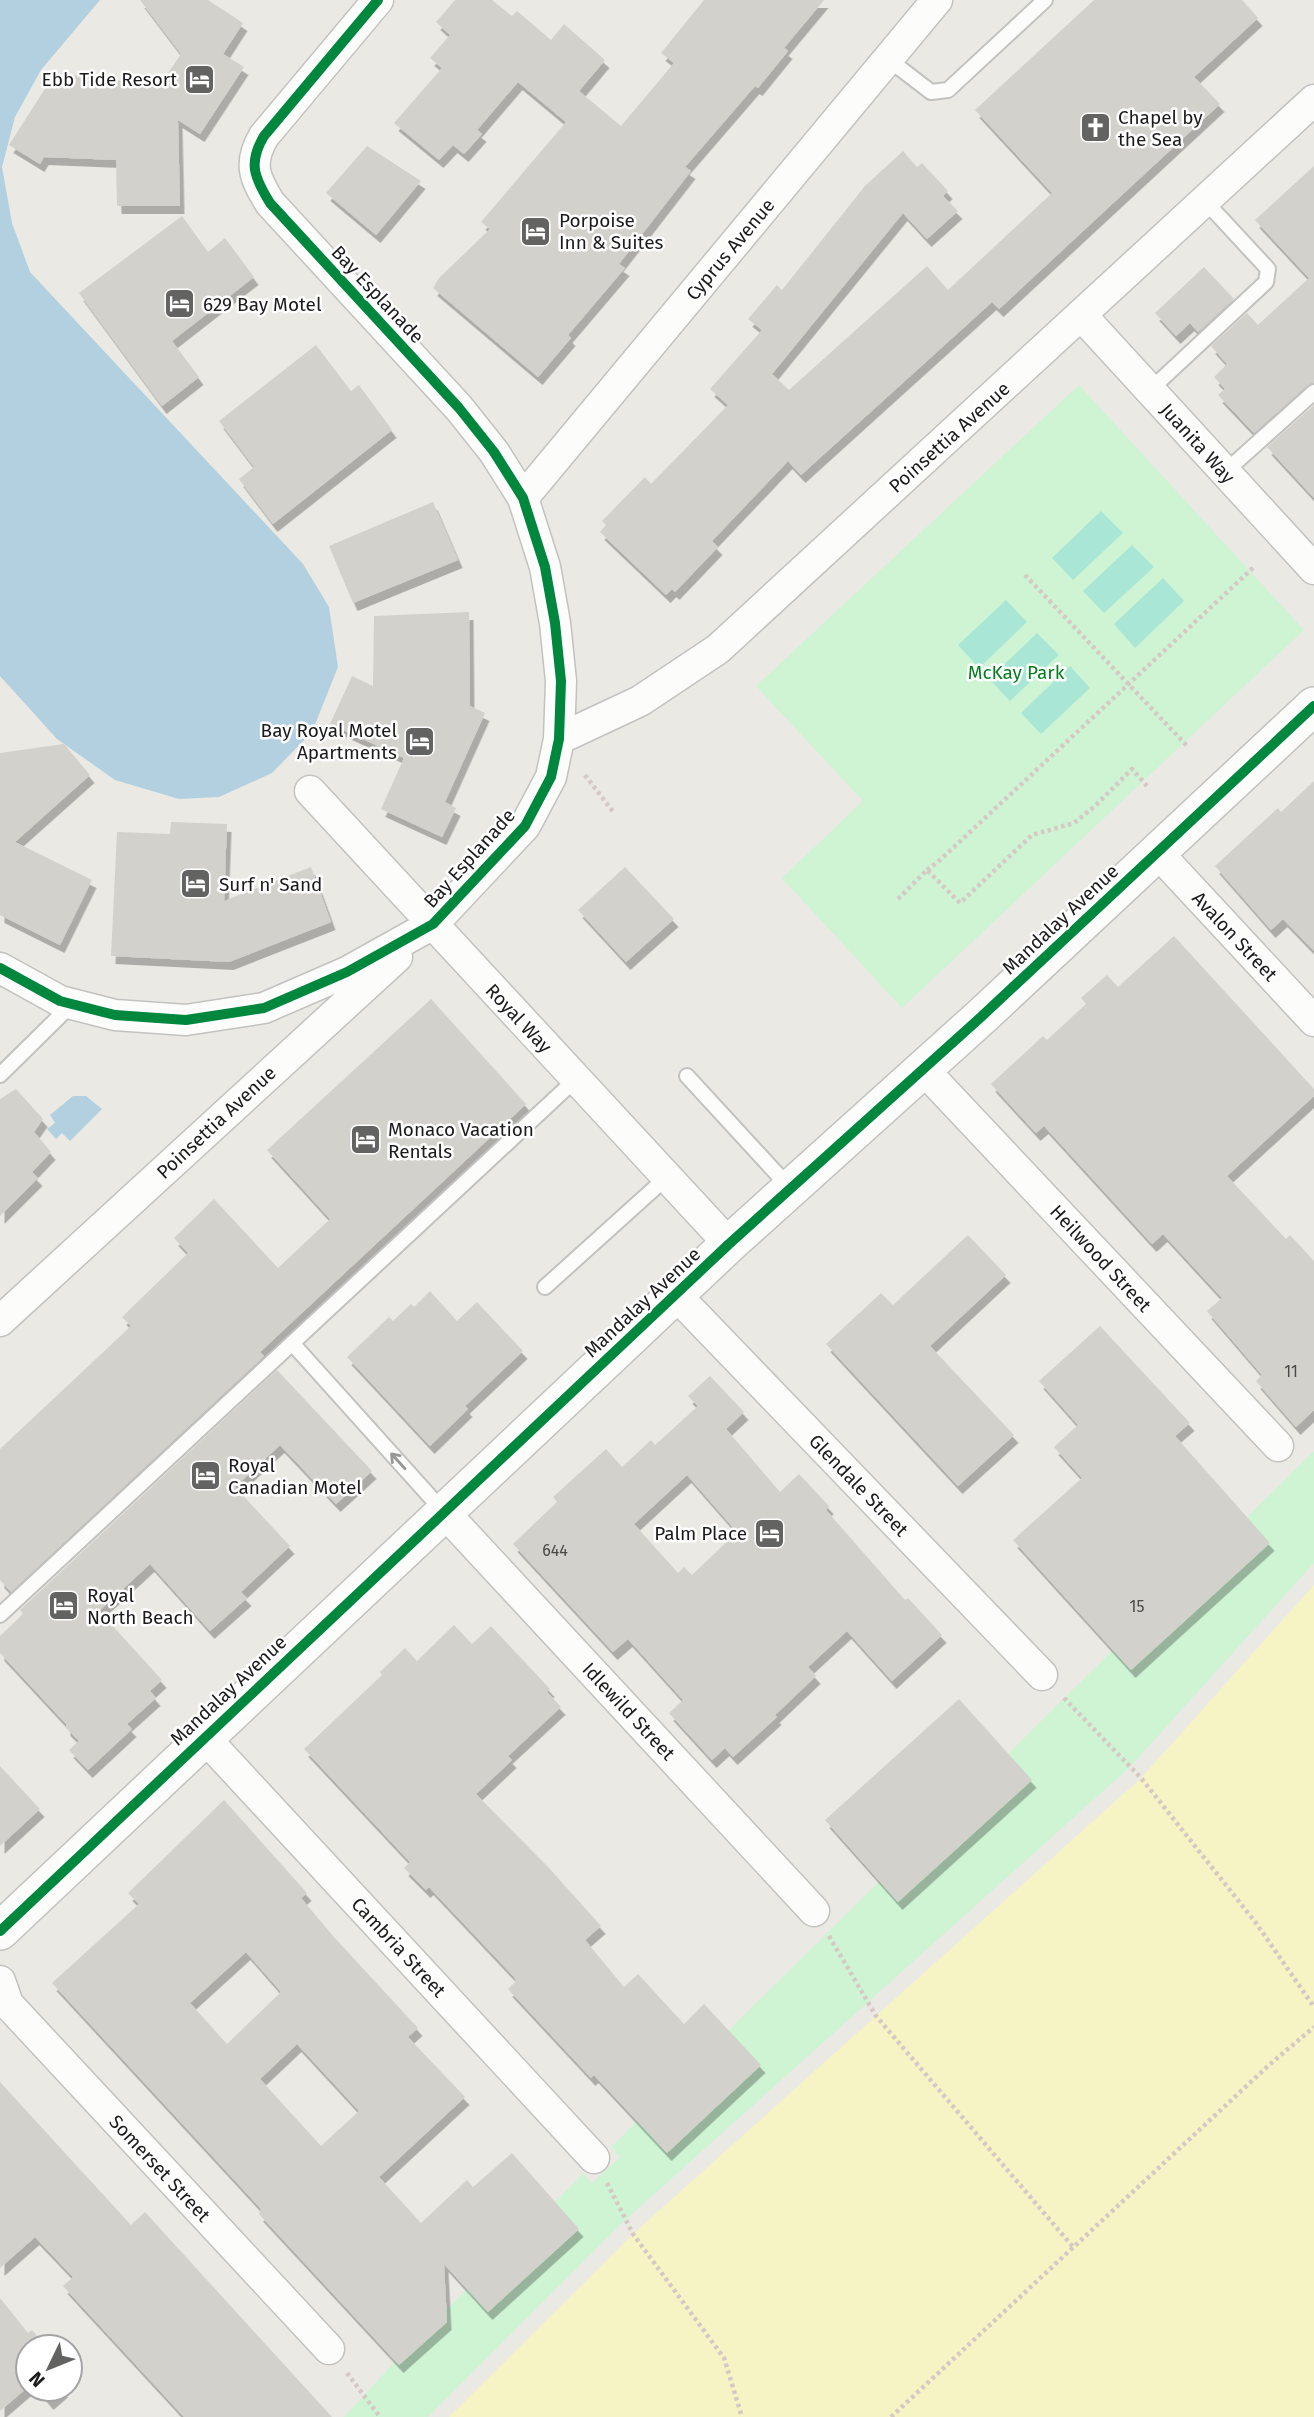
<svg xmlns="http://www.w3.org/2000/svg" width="1314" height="2417" viewBox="0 0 1314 2417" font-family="'Fira Sans',sans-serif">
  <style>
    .sand { fill: #f6f3c5 }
    .park { fill: #cef4d4 }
    .pitch { fill: #aae6d6 }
    .water { fill: #b3d0e0 }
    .building { fill: #d3d1cc; fill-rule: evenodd; filter: url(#shadow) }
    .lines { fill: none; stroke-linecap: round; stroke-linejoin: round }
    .service-casing { stroke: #c2c2c0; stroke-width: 18 }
    .minor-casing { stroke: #c2c2c0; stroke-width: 33 }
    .tertiary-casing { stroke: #c2c2c0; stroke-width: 40 }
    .path { stroke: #d6c8c3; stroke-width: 4.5; stroke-dasharray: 3.5 3.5; stroke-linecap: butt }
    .service { stroke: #fcfcfb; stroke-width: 14 }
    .minor { stroke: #fcfcfb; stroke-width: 30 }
    .tertiary { stroke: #fcfcfb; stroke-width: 37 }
    .cycleway-casing { stroke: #fff; stroke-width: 15 }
    .cycleway { stroke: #00873e; stroke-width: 10 }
    .oneway { stroke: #979796 }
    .labels { text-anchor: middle; stroke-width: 5; stroke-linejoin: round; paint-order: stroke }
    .number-label { font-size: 16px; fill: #4a4a48 }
    .poi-label { font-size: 19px; fill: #1b1b1b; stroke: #fff; text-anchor: start }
    .street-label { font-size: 19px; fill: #1b1b1b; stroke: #fff }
    .park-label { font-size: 19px; fill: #037f20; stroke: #fff }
  </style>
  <defs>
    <filter id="shadow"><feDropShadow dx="4.5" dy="8" stdDeviation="0" flood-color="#0004"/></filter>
  </defs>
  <rect width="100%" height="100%" fill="#eae9e4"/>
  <path class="sand" d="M1314 1585V2417H449L633 2234 1141 1778Z"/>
  <path class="park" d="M1079 385 1304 630 902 1008 782 878 863 801 756 686Z
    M1314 1451V1563L1130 1767 622 2223 428 2417H344L403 2353 583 2174 592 2183 620 2157 611 2147Z"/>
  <path class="pitch" d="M1101 511 1123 533 1073 580 1052 558Z
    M1132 545 1154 567 1104 613 1083 591Z
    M1163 578 1184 601 1135 648 1114 624Z
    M1006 600 1027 622 979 668 958 645Z
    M1037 633 1059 655 1010 701 989 679Z
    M1070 666 1090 688 1041 734 1021 713Z"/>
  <path class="water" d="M0 0H100L41 70 15 117 2 167 12 223 30 272 303 564 329 607 338 667 312 732 272 773 219 797 179 799 115 780 57 739 0 676Z
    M73 1096H86L102 1109 70 1141 62 1133 56 1139 47 1129 55 1123 50 1115Z"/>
  <path class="building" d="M140 0H208L243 23 223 54 244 67 200 134 178 120 180 206H117L116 160 44 157 40 164 9 145 55 73 160 85 181 54Z
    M455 0H492L512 16 517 11 551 40 564 24 605 60 579 91 621 126 674 63 661 53 704 0H824L784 48 788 51 758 88 755 86 685 167 691 171 619 264 625 268 568 335 571 338 538 377 433 288 439 278 490 229 481 222 566 122 518 82 477 130 482 134 464 154 453 145 439 160 394 123 442 68 430 58 450 35 436 22Z
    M1094 0H1242L1258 18 1194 77 1220 104 999 309 992 302 801 475 788 461 712 541 718 547 675 592 672 589 666 595 600 532 606 525 602 521 645 477 651 484 728 405 710 389 762 330 748 319 777 285 782 290 865 186 903 151 917 167 922 163 948 191 943 196 958 211 927 239 903 213 772 374 789 390 927 266 948 290 1052 193 975 110Z
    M367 146 421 181 376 235 326 193Z
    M1314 166V383L1308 385 1254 433 1218 395 1225 389 1214 377 1227 364 1211 346 1247 313 1258 325 1309 278 1255 220Z
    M182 216 208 252 225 238 254 277 172 341 199 377 162 406 79 293Z
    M1204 267 1234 299 1198 332 1190 323 1176 336 1155 313Z
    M316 345 351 391 359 385 392 430 273 524 239 479 254 467 219 421Z
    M1314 405V498L1267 447Z
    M433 502 458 560 353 603 329 546Z
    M469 612 470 706 485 713 445 802 456 808 442 837 381 809 404 758 330 724 352 676 373 686 374 616Z
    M64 744 90 775 15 842 92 880 60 945 0 915V753Z
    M1314 781V951L1283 919 1271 930 1215 866 1278 808 1281 812Z
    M171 822 227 824 224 901 311 867 331 922 229 962 111 956 117 832 170 834Z
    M625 867 674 919 626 962 578 910Z
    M1174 936 1314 1089V1096L1227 1176 1286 1239 1290 1235 1314 1261V1410L1296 1427 1256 1381 1262 1375 1207 1311 1222 1298 1163 1234 1152 1244 1044 1126 1036 1133 991 1084 1043 1036 1047 1040 1086 1004 1081 998 1107 975 1118 987Z
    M431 999 526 1104 260 1352 264 1356 11 1592 0 1580V1449L131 1326 122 1317 188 1253 174 1238 214 1199 278 1268 330 1219 267 1150Z
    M16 1089 43 1119 34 1132 51 1152 32 1172 38 1178 0 1216V1099Z
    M968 1235 1006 1275 930 1346 1014 1435 958 1486 826 1344 881 1293 893 1305Z
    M430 1291 457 1321 477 1302 523 1351 465 1406 468 1409 430 1446 347 1357 389 1317 393 1321 411 1304 414 1307Z
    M1100 1326 1190 1423 1175 1436 1270 1543 1131 1670 1013 1540 1082 1478 1054 1447 1078 1425 1039 1381Z
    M277 1370 372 1471 336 1504 280 1445 235 1487 290 1546 241 1592 247 1598 210 1631 150 1564 99 1611 162 1680 150 1691 156 1698 127 1724 132 1729 88 1770 69 1750 79 1741 66 1728V1724L0 1653V1636L23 1614 20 1610Z
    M710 1376 744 1412 726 1429 780 1492 799 1474 829 1506 826 1510 905 1600 908 1598 942 1635 892 1681 847 1631 808 1667 816 1676 775 1715 777 1717 733 1757 725 1748 712 1760 669 1713 683 1700 628 1639 613 1652 513 1544 557 1502 553 1497 606 1449 622 1467 651 1440 655 1445 698 1406 688 1396ZM687 1475 737 1532 692 1575 684 1567 678 1573 634 1524Z
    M454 1625 472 1644 491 1626 550 1689 547 1692 561 1707 508 1756 512 1760 476 1794 549 1868 601 1926 585 1940 624 1987 638 1974 684 2024 704 2004 761 2065 667 2153 594 2075 591 2078 508 1989 516 1981 514 1977 429 1887 426 1890 404 1868 410 1862 304 1749 382 1675 380 1672 405 1648 417 1661Z
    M959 1699 1032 1780 898 1902 825 1820Z
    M0 1766 40 1809 0 1846Z
    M224 1800 307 1893 301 1898 333 1936 418 2028 408 2037 465 2097 379 2177 421 2223 467 2180 473 2187 512 2153 579 2229 488 2312 444 2264 447 2322 399 2365 259 2214 261 2209 52 1983 139 1904 128 1893ZM246 1952 281 1992 227 2044 190 2003ZM297 2044 359 2111 321 2146 260 2079Z
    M0 2082 131 2225 145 2212 332 2417H184L63 2286 73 2277 35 2237 0 2268Z
    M0 2298 28 2333 32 2330 46 2347H28V2387L0 2411Z
    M38 2389H64L49 2402Z"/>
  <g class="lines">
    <defs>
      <path id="service" d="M888 59 931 92 948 90 1045 0
        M1150 390 1266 282 1268 269 1205 201
        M1225 472 1314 392
        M0 1075 71 1005
        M687 1076 790 1188
        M545 1287 667 1177
        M292 1343 443 1511
        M0 1615 575 1080"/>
      <path id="minor" d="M1082 316 1314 569
        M523 498 937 0
        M559 739 640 701 718 649 1314 100
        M310 791 729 1244
        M1157 852 1314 1021
        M0 968 60 1001 115 1015 186 1020 264 1008 347 972 433 924 525 826 551 777 559 739 561 681 555 623 545 567 523 498 494 452 459 408 270 203C254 177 248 163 264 136L378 0
        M923 1069 1278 1446
        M676 1295 1042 1675
        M0 1321 397 957
        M444 1512 814 1911
        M204 1737 594 2158
        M0 1981 8 2004 329 2349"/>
      <path id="tertiary" d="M0 1931 729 1244 981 1017 1314 706"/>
    </defs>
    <use href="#service" class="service-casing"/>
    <use href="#minor" class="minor-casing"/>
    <use href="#tertiary" class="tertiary-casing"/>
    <path class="path" d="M1025 575 1188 747
      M585 775 614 813
      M927 870 940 860 1254 567
      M898 899 927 870 960 903 1032 835 1074 823 1095 806 1132 769 1147 786
      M1064 1698 1141 1778 1256 1923 1314 2007
      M829 1936 876 2016 1073 2247
      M607 2183 633 2234 724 2358 742 2417
      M347 2373 380 2417
      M891 2417 1268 2066 1314 2027"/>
    <use href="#service" class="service"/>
    <use href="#minor" class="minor"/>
    <use href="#tertiary" class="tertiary"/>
    <defs>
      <path id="cycleway" d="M0 968 60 1001 115 1015 186 1020 264 1008 347 972 433 924 525 826 551 777 559 739 561 681 555 623 545 567 523 498 494 452 459 408 270 203C254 177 248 163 264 136L378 0
        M0 1931 729 1244 981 1017 1314 706"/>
    </defs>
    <use href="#cycleway" class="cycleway-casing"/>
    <use href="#cycleway" class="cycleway"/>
  </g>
  <defs><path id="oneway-shaft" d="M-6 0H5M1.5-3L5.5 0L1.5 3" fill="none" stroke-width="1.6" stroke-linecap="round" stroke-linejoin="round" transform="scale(1.75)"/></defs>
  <use class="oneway" href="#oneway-shaft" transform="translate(398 1461) rotate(-132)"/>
  <defs>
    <symbol id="hotel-square" viewBox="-11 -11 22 22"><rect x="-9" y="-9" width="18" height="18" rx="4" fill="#636361" stroke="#fff"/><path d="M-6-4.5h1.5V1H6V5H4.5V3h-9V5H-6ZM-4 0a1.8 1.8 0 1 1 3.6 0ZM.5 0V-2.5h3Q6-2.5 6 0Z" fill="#fff"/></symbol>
    <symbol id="church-square" viewBox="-11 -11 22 22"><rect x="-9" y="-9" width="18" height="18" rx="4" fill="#636361" stroke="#fff"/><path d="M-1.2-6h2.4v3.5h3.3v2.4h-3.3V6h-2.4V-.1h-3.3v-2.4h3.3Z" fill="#fff"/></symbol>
  </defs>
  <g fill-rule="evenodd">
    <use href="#hotel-square" x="182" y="62" width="35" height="35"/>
    <use href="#church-square" x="1078" y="110" width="35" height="35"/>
    <use href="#hotel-square" x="518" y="214" width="35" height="35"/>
    <use href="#hotel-square" x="162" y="286" width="35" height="35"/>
    <use href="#hotel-square" x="402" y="724" width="35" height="35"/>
    <use href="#hotel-square" x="178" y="866" width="35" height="35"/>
    <use href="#hotel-square" x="348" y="1122" width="35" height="35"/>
    <use href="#hotel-square" x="188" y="1458" width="35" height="35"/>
    <use href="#hotel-square" x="752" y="1516" width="35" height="35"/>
    <use href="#hotel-square" x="46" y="1588" width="35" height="35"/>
  </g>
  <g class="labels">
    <g class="number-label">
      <text x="1291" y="1377">11</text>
      <text x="555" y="1556">644</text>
      <text x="1137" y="1612">15</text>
    </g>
    <g class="poi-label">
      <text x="177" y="86" text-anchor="end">Ebb Tide Resort</text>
      <text x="1118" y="124">Chapel by<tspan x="1118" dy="22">the Sea</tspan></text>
      <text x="559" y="227">Porpoise<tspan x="559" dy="22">Inn &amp; Suites</tspan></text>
      <text x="203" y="311">629 Bay Motel</text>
      <text x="397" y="737" text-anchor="end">Bay Royal Motel<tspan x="397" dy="22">Apartments</tspan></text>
      <text x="219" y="891">Surf n' Sand</text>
      <text x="388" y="1136">Monaco Vacation<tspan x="388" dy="22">Rentals</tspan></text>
      <text x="228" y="1472">Royal<tspan x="228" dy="22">Canadian Motel</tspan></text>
      <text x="747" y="1540" text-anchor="end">Palm Place</text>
      <text x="87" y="1602">Royal<tspan x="87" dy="22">North Beach</tspan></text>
    </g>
    <g class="street-label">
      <text transform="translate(730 249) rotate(-50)" y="7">Cyprus Avenue</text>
      <text transform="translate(378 294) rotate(47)" y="7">Bay Esplanade</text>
      <text transform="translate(949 437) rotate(-42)" y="7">Poinsettia Avenue</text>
      <text transform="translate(1198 443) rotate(48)" y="7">Juanita Way</text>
      <text transform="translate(469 858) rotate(-48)" y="7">Bay Esplanade</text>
      <text transform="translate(1060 919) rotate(-43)" y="7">Mandalay Avenue</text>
      <text transform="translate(1235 936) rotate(47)" y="7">Avalon Street</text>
      <text transform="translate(519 1018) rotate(47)" y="7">Royal Way</text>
      <text transform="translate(216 1122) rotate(-43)" y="7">Poinsettia Avenue</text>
      <text transform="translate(1101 1258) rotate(47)" y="7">Heilwood Street</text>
      <text transform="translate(642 1302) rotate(-43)" y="7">Mandalay Avenue</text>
      <text transform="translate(859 1485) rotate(46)" y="7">Glendale Street</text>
      <text transform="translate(228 1690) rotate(-43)" y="7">Mandalay Avenue</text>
      <text transform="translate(629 1711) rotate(47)" y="7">Idlewild Street</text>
      <text transform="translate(399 1947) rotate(47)" y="7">Cambria Street</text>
      <text transform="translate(160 2168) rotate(47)" y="7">Somerset Street</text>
    </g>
    <g class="park-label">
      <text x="1016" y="679">McKay Park</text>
    </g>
  </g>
  <g transform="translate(49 2368) rotate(227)"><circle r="33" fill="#ffffff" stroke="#a4a4a4" stroke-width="2"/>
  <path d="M0-5L12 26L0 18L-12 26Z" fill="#636361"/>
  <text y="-10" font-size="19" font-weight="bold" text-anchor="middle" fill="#1b1b1b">N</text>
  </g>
</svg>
